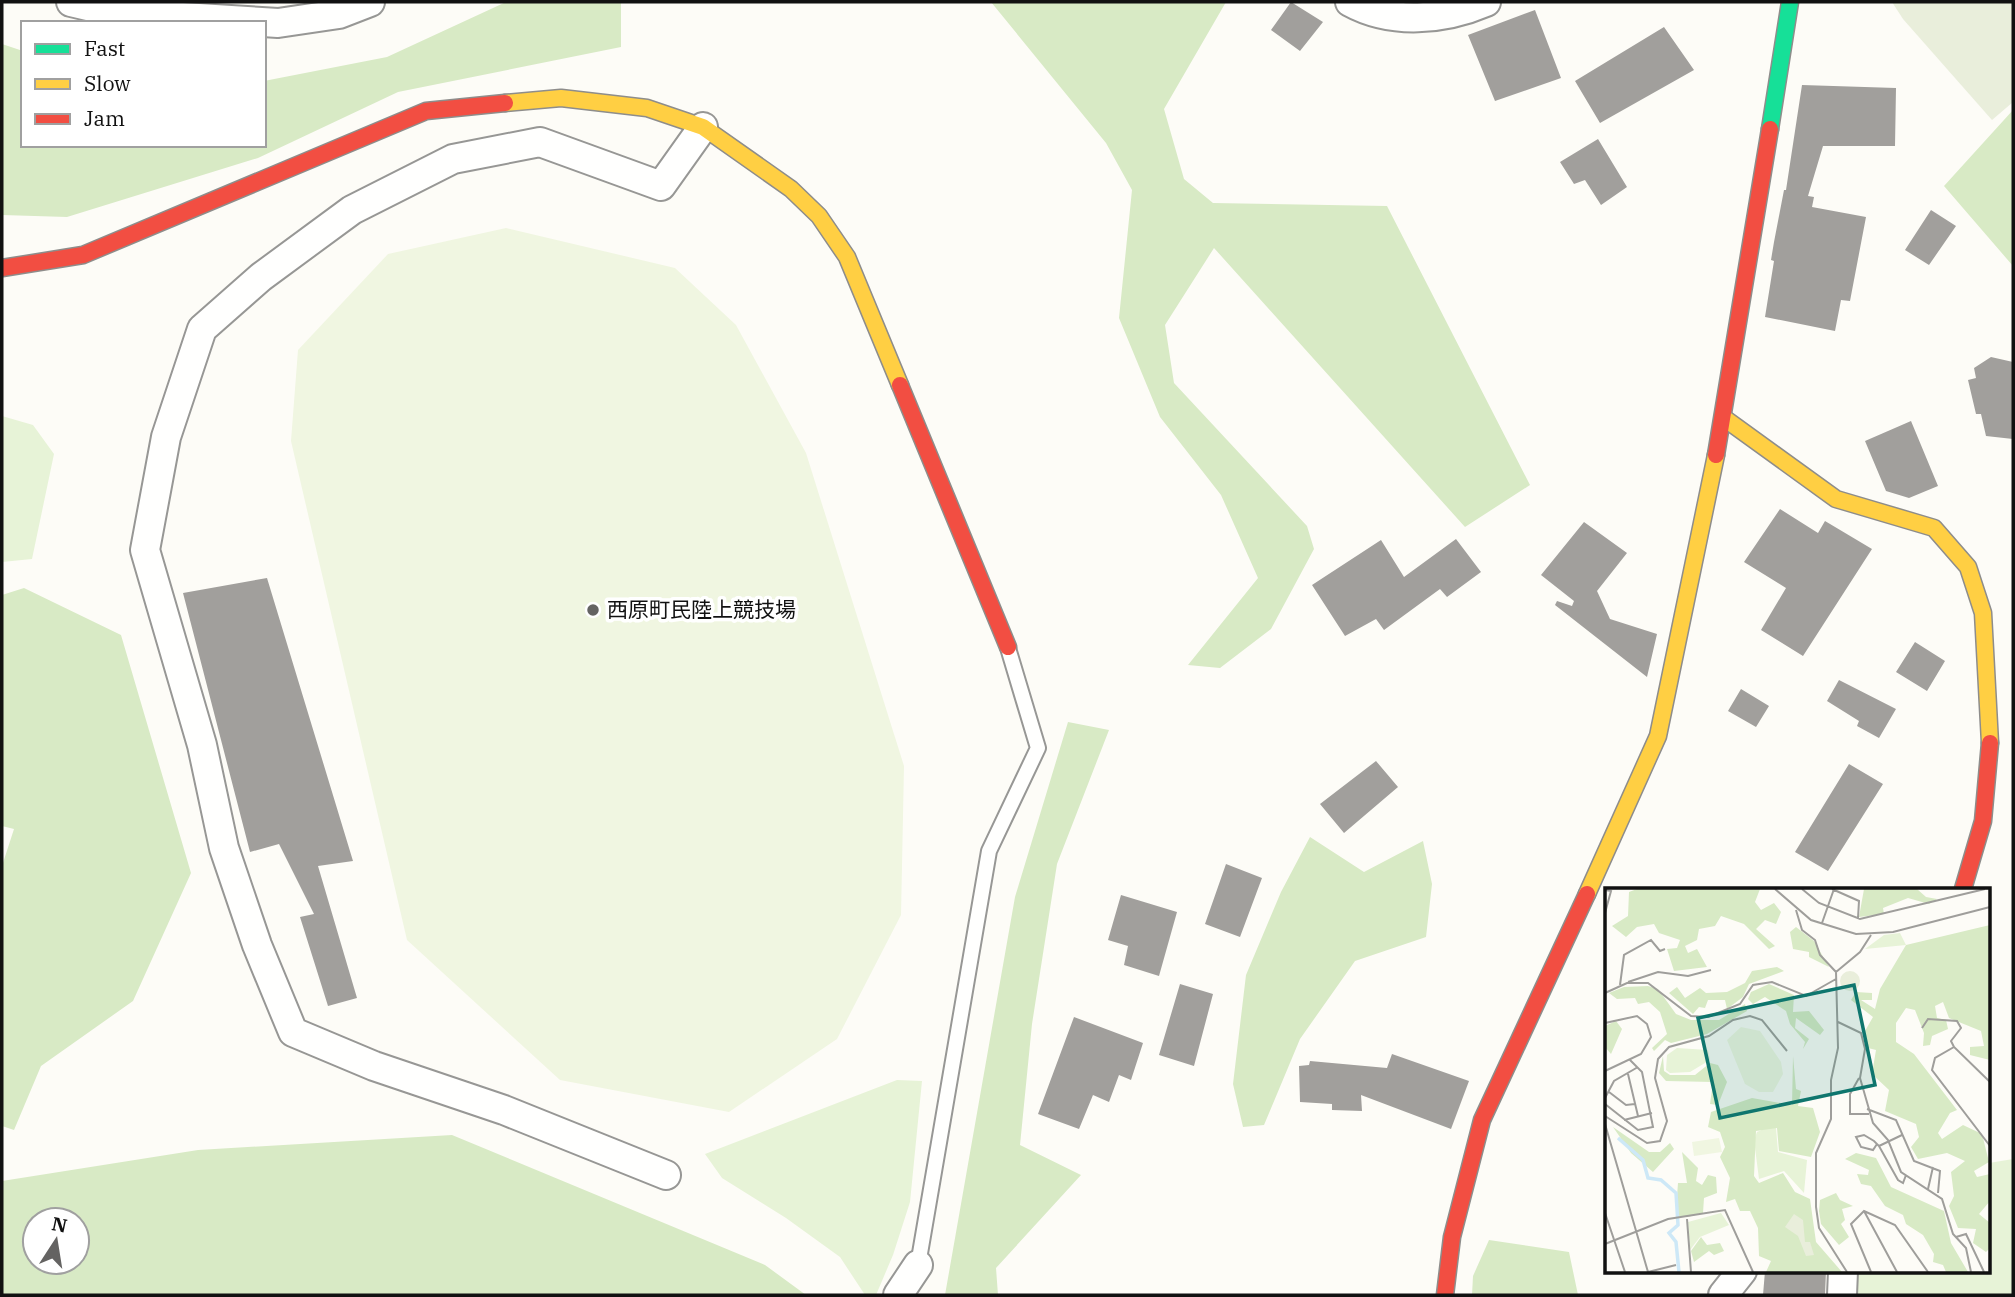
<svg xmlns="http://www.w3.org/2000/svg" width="2015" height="1297" viewBox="0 0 2015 1297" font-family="'IBM Plex Serif','Noto Sans JP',serif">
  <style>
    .green { fill: #e7f3d7 }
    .forest { fill: #d8eac5; fill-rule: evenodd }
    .cemetery { fill: #e9eedb }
    .pitch { fill: #f0f6e1 }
    .building { fill: #a19f9c }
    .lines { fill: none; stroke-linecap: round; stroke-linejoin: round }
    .lane-casing { stroke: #979795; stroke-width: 18 }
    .street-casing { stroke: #979795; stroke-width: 32 }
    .fast-casing { stroke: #8e8d8b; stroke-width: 19 }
    .slow-casing { stroke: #8e8d8b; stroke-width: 19 }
    .jam-casing { stroke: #8e8d8b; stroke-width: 19 }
    .lane { stroke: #fffffe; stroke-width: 14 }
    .street { stroke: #fffffe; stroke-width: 28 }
    .fast { stroke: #16e098; stroke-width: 16 }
    .slow { stroke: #ffcf43; stroke-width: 16 }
    .jam { stroke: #f24e42; stroke-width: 16 }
    .poi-dot { fill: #646362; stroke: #fff; stroke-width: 2.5 }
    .labels { text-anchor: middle; stroke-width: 7; stroke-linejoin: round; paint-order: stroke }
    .poi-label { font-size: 21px; fill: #111; stroke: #fff; text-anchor: start }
    .inset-river { fill: none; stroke: #cde8f7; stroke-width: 3.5 }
    .inset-road { fill: none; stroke: #9f9e9b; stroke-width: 2 }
    .view { fill: #0f766e; fill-opacity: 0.15; stroke: #0f766e; stroke-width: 3.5 }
    .inset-edge { fill: none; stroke: #111; stroke-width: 3.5 }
  </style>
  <rect width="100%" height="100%" fill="#fdfcf7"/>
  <path class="green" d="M2 416 33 425 54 454 32 559 2 562Z
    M897 1080 922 1081 910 1202 893 1255 876 1295H865L840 1257 786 1218 722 1178 705 1154Z
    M2013 1159V1295H1850L1851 1271H1989V1163Z"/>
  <path class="forest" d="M506 2H621V47L398 92 258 158 67 217 2 215V44L23 51V145H264V81L387 57Z
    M991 2H1226L1164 109 1184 179 1213 203 1387 206 1530 485 1465 527 1214 248 1165 325 1174 383 1307 526 1314 549 1271 629 1220 668 1188 665 1258 578 1221 495 1160 417 1119 318 1132 190 1106 143Z
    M2013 110V266L1944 186Z
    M24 588 121 635 191 873 133 1001 41 1066 14 1130 2 1126V866L14 829 2 826V595Z
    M1068 722 1109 730 1057 864 1032 1024 1020 1145 1081 1175 996 1268 998 1295H945L1015 897Z
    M1310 837 1364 872 1423 841 1432 884 1426 937 1355 961 1300 1039 1264 1125 1243 1127 1233 1084 1246 975 1281 892Z
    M452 1135 765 1265 806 1295H2V1181L198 1150ZM35 1220H77V1262H35Z
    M1489 1240 1569 1252 1578 1295H1472L1473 1276Z"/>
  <path class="cemetery" d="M1892 2H2013V102L1992 120 1903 19Z"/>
  <path class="pitch" d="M506 228 675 268 736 325 806 453 904 766 901 915 837 1039 729 1112 560 1080 407 940 291 441 298 350 388 254Z"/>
  <path class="building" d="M1291 2 1323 22 1300 51 1271 30Z
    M1535 10 1561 78 1495 101 1468 35Z
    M1664 27 1694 70 1600 123 1575 81Z
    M1802 85 1896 88 1895 146H1823L1808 196 1814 197 1812 207 1866 217 1850 301 1841 300 1835 331 1765 317 1774 261 1771 260 1774 242 1784 190H1786Z
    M1598 139 1627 187 1601 205 1585 180 1574 184 1560 162Z
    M1931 210 1956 226 1929 265 1905 250Z
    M1991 357 2013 362V439L1986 436 1981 414H1976L1968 380 1976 378 1974 368Z
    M1911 421 1938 486 1909 498 1886 491 1865 441Z
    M1780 509 1818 533 1825 521 1872 549 1803 656 1761 630 1786 588 1744 562Z
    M1584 522 1627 553 1597 591 1610 619 1657 634 1647 677 1555 605 1557 601 1572 606 1574 601 1541 575Z
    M1456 539 1481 572 1447 597 1440 589 1384 630 1376 619 1345 636 1312 585 1381 540 1404 577Z
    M267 578 353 861 318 866 357 998 328 1006 300 917 314 914 279 844 250 852 183 593Z
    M1915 642 1945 661 1927 691 1896 672Z
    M1839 680 1896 709 1879 738 1857 726 1859 721 1827 701Z
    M1741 689 1769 706 1756 727 1728 711Z
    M1376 761 1398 787 1344 833 1320 804Z
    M1849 764 1883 784 1828 871 1795 852Z
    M1226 864 1262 878 1240 937 1205 924Z
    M1121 895 1177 912 1159 976 1124 965 1128 946 1108 940Z
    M1180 984 1213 994 1194 1066 1159 1055Z
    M1074 1017 1143 1043 1131 1080 1119 1075 1109 1102 1093 1095 1079 1129 1038 1114Z
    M1392 1054 1469 1081 1451 1129 1361 1095 1362 1111 1332 1110V1104L1300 1102 1299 1066 1309 1065 1310 1061 1387 1068Z
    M1765 1271H1826L1825 1295H1763Z"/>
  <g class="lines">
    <defs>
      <path id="lane" d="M918 1265 989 851 1038 748 1008 648"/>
      <path id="street" d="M71 2 118 13 278 23 339 14 370 2
        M1350 2C1392 25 1444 20 1486 2
        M666 1175 504 1110 374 1066 293 1032 257 945 224 848 202 745 145 550 166 437 202 329 261 277 352 210 453 159 540 142 661 186 703 127
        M898 1295 918 1265
        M1723 1295 1742 1271
        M1842 1295 1843 1271"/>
      <path id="fast" d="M1770 129 1790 2"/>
      <path id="slow" d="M505 103 561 98 647 108 703 127 791 189 819 216 847 257 900 385
        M1724 418 1836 499 1934 528 1968 567 1983 613 1990 743
        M1587 894 1658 736 1716 455"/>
      <path id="jam" d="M2 268 83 255 426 111 505 103
        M900 385 1008 647
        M1716 455 1770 129
        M1963 889 1983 821 1990 743
        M1445 1295 1452 1237 1482 1120 1587 894"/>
    </defs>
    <use href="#lane" class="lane-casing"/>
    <use href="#street" class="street-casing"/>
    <use href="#fast" class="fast-casing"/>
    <use href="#slow" class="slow-casing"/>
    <use href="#jam" class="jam-casing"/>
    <use href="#lane" class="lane"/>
    <use href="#street" class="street"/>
    <use href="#fast" class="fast"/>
    <use href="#slow" class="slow"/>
    <use href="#jam" class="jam"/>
  </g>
  <circle class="poi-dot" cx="593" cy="610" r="7"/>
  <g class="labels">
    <g class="poi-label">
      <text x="607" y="617">西原町民陸上競技場</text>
    </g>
  </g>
  <g transform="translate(1605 888)">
    <rect width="385" height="385" fill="#fdfcf7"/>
    <path d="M295 45 301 57 260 61 279 47ZM72 160 103 162 105 172 85 184 65 185 61 182 62 167ZM161 240H171L173 264 202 272 199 305 179 283 154 291 149 252 152 244ZM116 325 124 337 95 349 85 362 83 334Z" fill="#e7f3d7"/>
    <path d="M32 1H155L150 14 156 22 169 15 176 24 171 36 160 32 151 41 170 58 164 61 139 36 116 28 110 38 94 41 92 52 80 58 83 65 92 61 102 79 69 83 62 61 72 60 75 52 54 45 49 36 32 39 21 49 7 38 23 28 24 4ZM259 1H312L321 9 332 11 324 16 303 10 278 20 279 26 254 29ZM385 37V172L365 167V159L379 158 376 143 344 130 338 114 330 118 332 130 341 132 343 141 327 148 325 157 318 158 319 145 310 122 301 120 291 135V154L309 166 352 222 345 225 333 245 337 251 358 237 377 246 384 274 369 283 372 289 385 286V313L374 326 385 335V360L381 364 368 355 371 341 353 340 344 318 349 308 346 284 360 273 342 265 313 271 306 259 314 249 311 236 280 223 284 202 267 186 271 162 263 160 260 143 268 129 246 112 251 104 267 105V112H256L270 121 275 101 301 57ZM191 39 209 53 224 79 204 69V64L188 61 185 44ZM172 79 179 83 144 96 138 109 122 121 120 112H103L100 120 94 119 88 126 64 105 72 99 80 110 95 100 101 105 122 104 140 95 147 83ZM164 96 189 107 188 124 204 123 219 142 215 147 191 130 190 140 204 151 198 161 200 154 185 136 181 123 160 109 148 116 143 111 146 104ZM43 98 53 101 71 126 86 132H114L140 116 142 123 102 146 66 155 60 152 49 163 47 160 62 146 55 124 44 114 33 116 30 110 12 111 4 105 19 99ZM11 133 17 141 6 166 0 159V138ZM58 168 59 183 65 187H90L105 175 113 177 122 194 113 217 105 216 108 194 61 193 54 185ZM188 168 191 201 196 203 193 218 208 220 215 244 206 269 174 263 172 240 151 243 149 288 154 295 178 285 190 304 205 311 211 354 237 384H161L166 373 154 368 153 340 145 323H135L130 311 121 314 125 290 115 269 120 259 115 244 103 239 106 224 147 210 187 217ZM8 239 44 264H55L65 255 69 261 48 284 26 265ZM77 264 93 280 91 293 97 297 103 287 111 289 112 305 99 310 98 325 83 329 73 328 71 322 73 295H82ZM251 265 271 270 286 299 339 323 346 355 363 384H341L338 377 328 374 329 366 318 347 301 336 298 327 280 318 266 298 256 296 252 286 263 287 264 282 240 271ZM231 305 235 312 248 318 237 321 240 332 236 336 244 349 234 357 216 336 214 323 215 312ZM96 349 102 357 115 355 119 363 109 367 104 363 89 374 86 363Z" fill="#d8eac5"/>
    <path d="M235 93a10 10 0 1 1 20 0a10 10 0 1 1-20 0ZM189 326 198 332 200 354H205L209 367 201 368 193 348 180 339Z" fill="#e9eedb"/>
    <path d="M136 139 155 143 176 174 178 186 168 204H154L140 196 122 152ZM114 250 117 264 89 268 87 254Z" fill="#f0f6e1"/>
    <path class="inset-river" d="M13 250 38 272 43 290 56 292 71 305 73 337 64 345 71 354 74 384"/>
    <path class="inset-road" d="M170 1 206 32 251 46 288 44 385 19M197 1 214 15 255 31 380 1M227 1 254 13 253 30M0 2 6 3 0 25M191 22 197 42 210 52 215 67 231 84 233 160 226 192V231L211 265V319L214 340 242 384M217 35 229 1M231 84 255 64 266 47M23 94 53 84 83 88 106 82M15 97 19 67 46 52 55 63 60 61M0 105 22 95H43L86 128 103 129 135 116 148 97 167 94 201 108 231 91M233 134 256 145 260 161 255 190 268 235 283 252 296 284 337 311 348 346 361 360 366 384M0 135 32 128 42 136 46 149 36 166 0 183M317 140 323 131 352 133 356 140 346 153 349 159 385 194M349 159 330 170 327 182 385 258M23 186 33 228M254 190 245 206V226H264M4 204 21 217 30 216M0 210 9 193 33 179M0 216 33 242 48 239 37 184 24 171M262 221 291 232 309 273 335 283 333 305M0 228 42 255 55 253 62 233 50 190 53 171 64 159 104 148 128 132 145 128 157 132 182 163M19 232 47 225M0 236 43 384M272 256 268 262 256 259 251 249 259 247 269 253 274 258 293 292 298 295 301 287M274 258 297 247M323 301 328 279M259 323 292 384M0 325 20 384M82 331 86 384M351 349 361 346 379 384M0 356 63 331 120 322 148 384M43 384 71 377M266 384 246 336 259 323 290 337 323 384"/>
    <path class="view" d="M249 97 270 197 115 230 93 130Z"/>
    <rect width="385" height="385" class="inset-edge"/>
  </g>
  <rect width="2015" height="1297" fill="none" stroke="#111111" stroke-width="7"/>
  <rect x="21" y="21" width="245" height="126" fill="#ffffff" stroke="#a0a0a0" stroke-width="2"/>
  <rect x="35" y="44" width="35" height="10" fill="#16e098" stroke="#a0a0a0" stroke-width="2"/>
  <text x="84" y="56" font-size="21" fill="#111111">Fast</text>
  <rect x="35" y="79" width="35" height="10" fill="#ffcf43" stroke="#a0a0a0" stroke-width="2"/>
  <text x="84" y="91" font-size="21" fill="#111111">Slow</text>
  <rect x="35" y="114" width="35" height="10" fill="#f24e42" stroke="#a0a0a0" stroke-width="2"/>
  <text x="84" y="126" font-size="21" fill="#111111">Jam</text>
  <g transform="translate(56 1241) rotate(12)"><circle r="33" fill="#ffffff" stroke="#a0a0a0" stroke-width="2"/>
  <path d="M0-5L12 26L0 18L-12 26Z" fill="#646362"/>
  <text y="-10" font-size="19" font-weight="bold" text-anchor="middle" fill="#111111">N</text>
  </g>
</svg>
